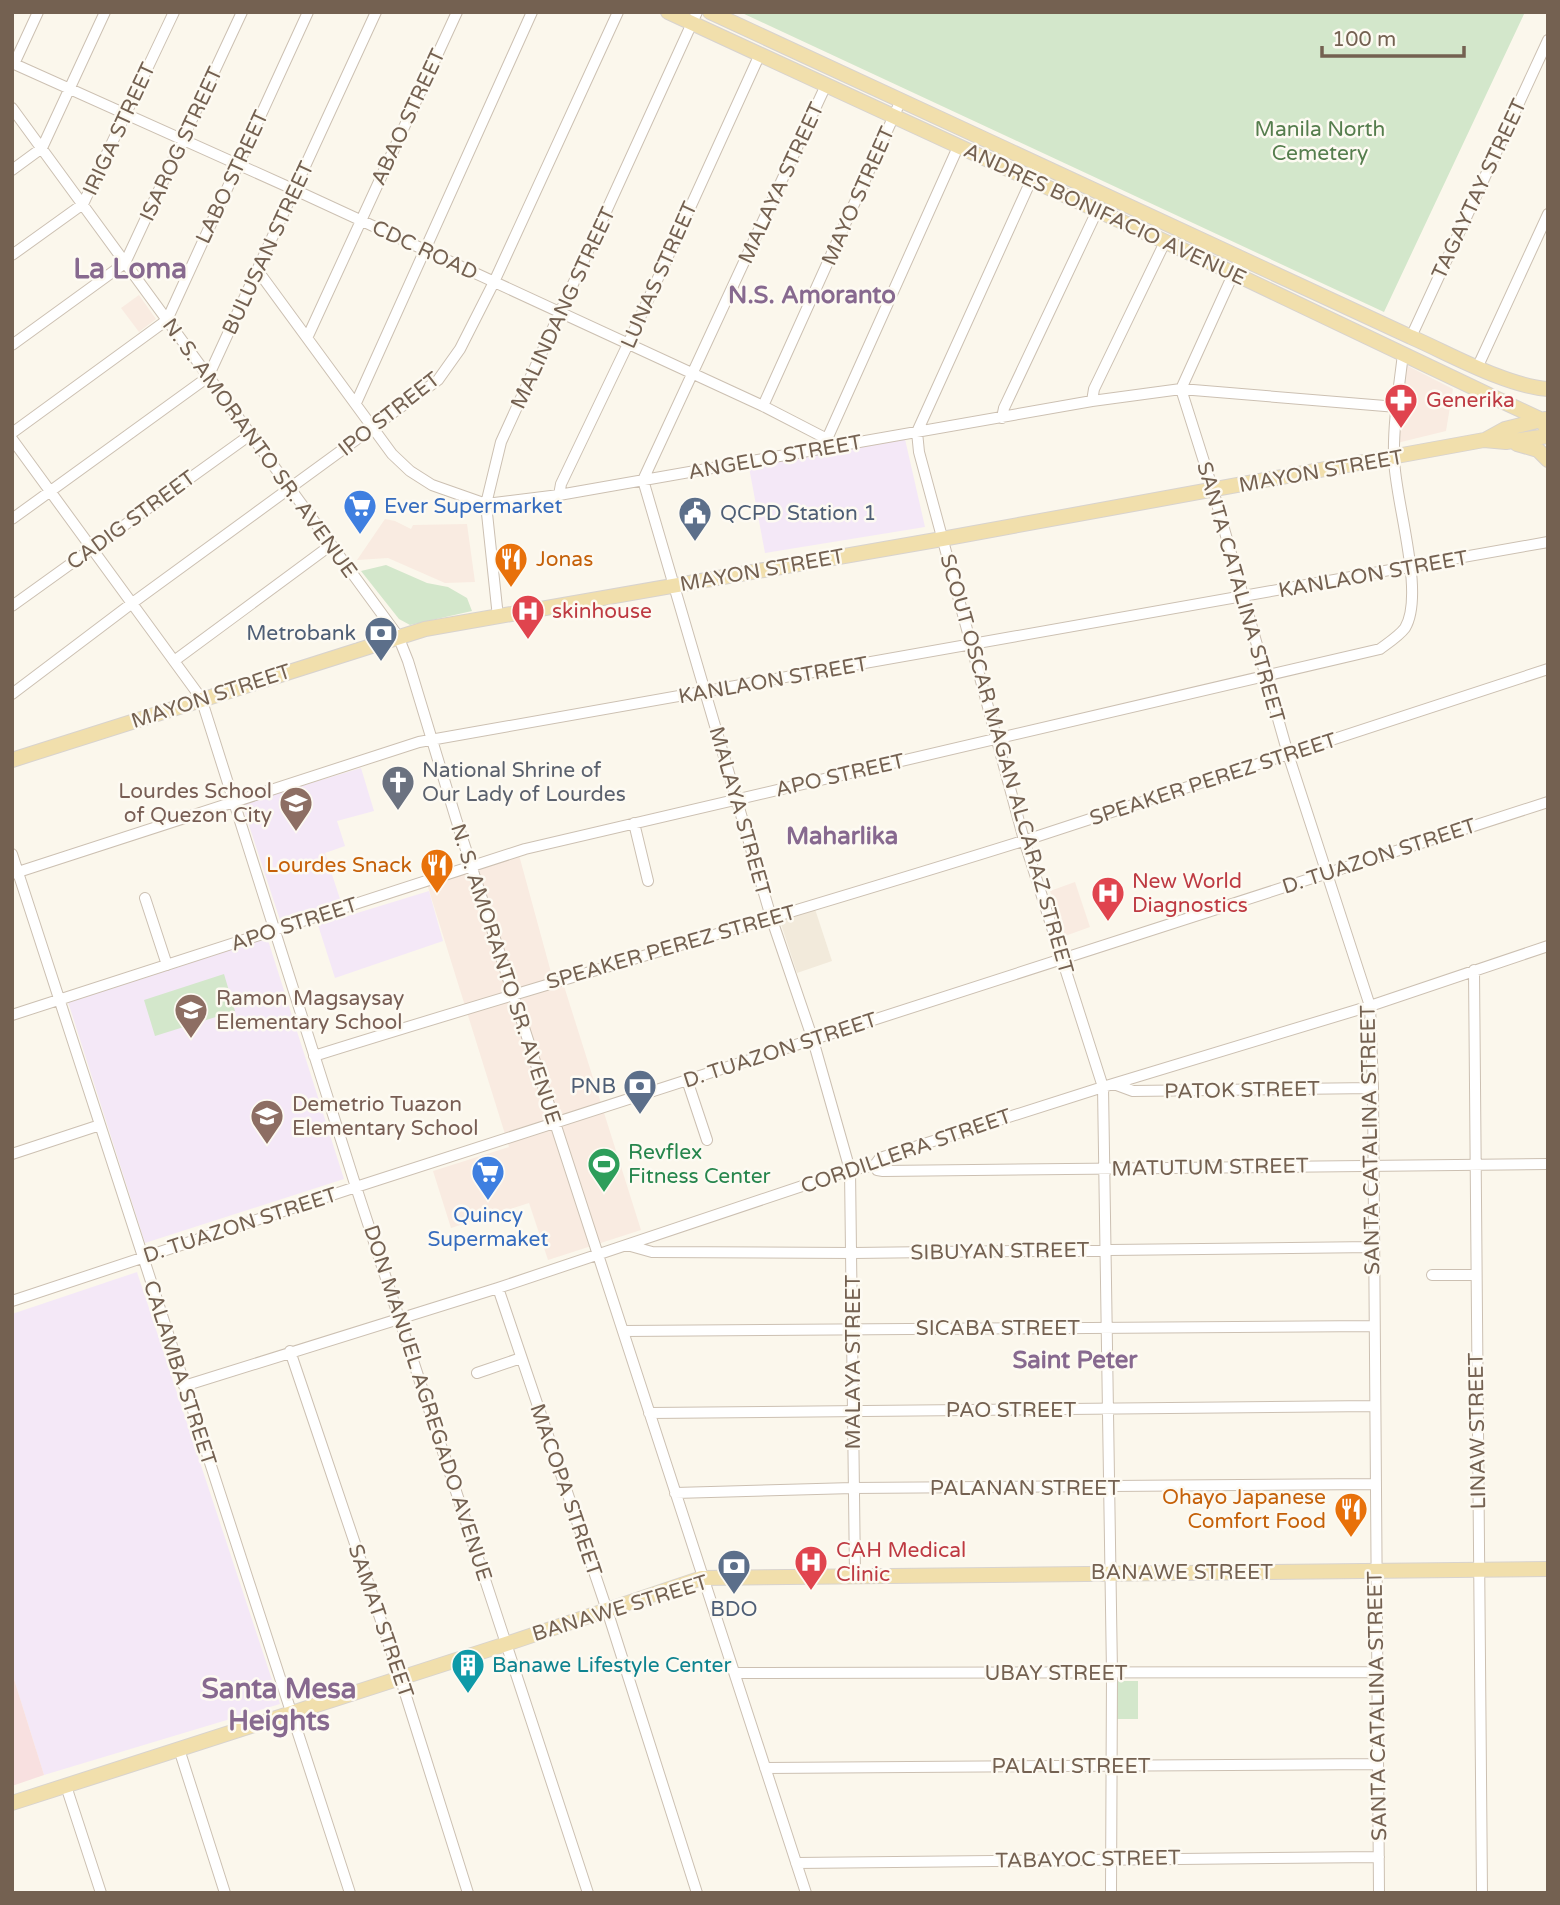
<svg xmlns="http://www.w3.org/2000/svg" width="1560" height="1905" viewBox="0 0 1560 1905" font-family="'Varela Round',sans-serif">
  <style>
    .residential { fill: #f2eadb }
    .commercial { fill: #f9ebe1 }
    .education { fill: #f4e8f7 }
    .medical { fill: #f8e0e0 }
    .green { fill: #d3e7cb }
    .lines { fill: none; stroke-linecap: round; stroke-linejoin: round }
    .minor-casing { stroke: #ccc0b2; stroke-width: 12 }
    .major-casing { stroke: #d8d3ce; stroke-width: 16 }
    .minor { stroke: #fff; stroke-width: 10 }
    .major { stroke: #f1dfac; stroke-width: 14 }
    .labels { text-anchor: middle; stroke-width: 5; stroke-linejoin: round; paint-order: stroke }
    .street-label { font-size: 21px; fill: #746151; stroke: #fdfaf2 }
    .park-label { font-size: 21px; fill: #557d4d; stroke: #fdfaf2 }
    .health-label { font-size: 21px; fill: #be3a42; stroke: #fdfaf2; text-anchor: start }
    .shop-label { font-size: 21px; fill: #366cbe; stroke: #fdfaf2; text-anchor: start }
    .service-label { font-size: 21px; fill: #4e5e75; stroke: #fdfaf2; text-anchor: end }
    .food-label { font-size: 21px; fill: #c56008; stroke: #fdfaf2; text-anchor: end }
    .worship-label { font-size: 21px; fill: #5b616d; stroke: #fdfaf2; text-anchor: start }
    .education-label { font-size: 21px; fill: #785e54; stroke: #fdfaf2; text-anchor: start }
    .leisure-label { font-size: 21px; fill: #27864d; stroke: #fdfaf2; text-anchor: start }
    .culture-label { font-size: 21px; fill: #0d838f; stroke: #fdfaf2; text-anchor: start }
    .quarter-label { font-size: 24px; font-weight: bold; fill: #87698f; stroke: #fdfaf2 }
    .district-label { font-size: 28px; font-weight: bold; fill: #87698f; stroke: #fdfaf2 }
  </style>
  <rect width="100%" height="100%" fill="#fbf7ec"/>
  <path class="residential" d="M815 909 832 961 797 973 780 921Z"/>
  <path class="commercial" d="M139 295 156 319 139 332 121 308Z
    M1406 365 1453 389 1446 431 1397 443Z
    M385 519 395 521 411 529 413 525 467 524 475 582 445 583 388 558 357 560Z
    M519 855 555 987 564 986 641 1230 548 1260 529 1203 451 1228 433 1171 509 1147 427 884Z
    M1075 882 1090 927 1065 936 1050 891Z"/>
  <path class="education" d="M905 439 925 527 765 553 748 462Z
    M361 768 374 811 337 821 345 846 325 853 341 902 280 920 242 804Z
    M429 891 443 941 335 978 318 925Z
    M267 937 344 1179 145 1243 68 1002Z
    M137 1272 280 1704 44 1775 12 1673V1314Z"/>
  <path class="medical" d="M12 1673 44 1775 12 1786Z"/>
  <path class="green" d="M740 12H1525L1384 312Z
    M386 565 427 583 448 587 467 598 472 611 410 625 399 619 361 571Z
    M224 974 235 1011 155 1036 144 1000Z
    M1116 1681H1138V1719H1116Z"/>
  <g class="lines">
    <defs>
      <path id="minor" d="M12 63 295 190 763 406 827 439 833 446
        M14 64 38 12
        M826 85 643 480 771 917 813 1040 850 1170 855 1575
        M12 108 398 636 408 661 456 819 806 1893
        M1038 165 917 432 919 452 1024 840 1103 1087 1112 1673 1111 1893
        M12 170 42 148 105 12
        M12 255 83 204 174 12
        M1240 259 1181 389 1213 490 1288 754 1370 1006 1373 1088 1379 1893
        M258 271 392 454 410 471 432 485 486 504 559 495 1092 401 1181 389 1397 407
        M308 336 457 12
        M1411 337 1548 40
        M12 345 125 263 242 12
        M1478 366 1548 214
        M1092 401 1094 389 1165 242
        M356 403 532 12
        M763 406 901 100
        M1002 418 1004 408 1097 211
        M12 433 167 320 308 12
        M12 439 201 698 356 1187 588 1893
        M827 439 958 147
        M559 495 561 484 628 344 760 54
        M12 519 208 377 376 12
        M12 606 250 435
        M498 617 486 504 501 442 697 12
        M174 661 331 545
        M12 694 131 604 438 380 460 349 494 282 618 12
        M634 823 648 881
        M12 854 350 1893
        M12 874 419 742 1548 542
        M145 898 167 965
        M1474 970 1482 1893
        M12 1015 525 849 1380 649C1388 643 1399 636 1405 628 1426 593 1394 498 1394 457 1393 423 1399 388 1403 354
        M314 1056C550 982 787 915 1023 841 1198 785 1373 727 1548 669
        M687 1080 707 1140
        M1114 1084 1133 1091 1373 1088
        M12 1154 100 1125
        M875 1165 877 1170 883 1171 1548 1164
        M627 1245 652 1252 853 1253 1373 1247
        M1432 1275H1475
        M498 1288 607 1610 697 1893
        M12 1301 356 1187 1548 802
        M623 1331 1374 1326
        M290 1351 400 1677 468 1893
        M477 1373 521 1358
        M184 1386 498 1288 850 1170 875 1165 880 1158 1103 1087 1370 1006 1548 946
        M649 1413 1374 1406
        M675 1493 853 1488 1375 1484
        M735 1673 1377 1672
        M179 1749 225 1893
        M765 1768 1378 1764
        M66 1786 101 1893
        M796 1863 1379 1857"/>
      <path id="major" d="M668 12 1233 273 1510 405 1542 420 1548 432
        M710 12 1411 337C1450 354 1506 386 1548 389
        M1485 440 1505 429 1545 419
        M1517 444 1538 450 1548 460
        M12 760 425 629 942 539 1484 440 1506 442 1548 436
        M12 1803 506 1644 702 1578 1548 1569"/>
    </defs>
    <use href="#minor" class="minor-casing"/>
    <use href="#major" class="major-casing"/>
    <use href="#minor" class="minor"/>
    <use href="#major" class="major"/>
  </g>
  <defs>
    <symbol id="pharmacy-pin" viewBox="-11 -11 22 30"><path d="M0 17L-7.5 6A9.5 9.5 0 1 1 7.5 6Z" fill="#e0444e" stroke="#fdfaf2"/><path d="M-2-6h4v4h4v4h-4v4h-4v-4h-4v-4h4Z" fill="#fff"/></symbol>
    <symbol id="supermarket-pin" viewBox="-11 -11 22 30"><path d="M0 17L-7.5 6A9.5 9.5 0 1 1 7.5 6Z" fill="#3f7fe0" stroke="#fdfaf2"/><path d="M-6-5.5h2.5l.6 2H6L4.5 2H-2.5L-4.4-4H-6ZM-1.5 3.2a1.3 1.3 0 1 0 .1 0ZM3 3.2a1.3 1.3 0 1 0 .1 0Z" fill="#fff"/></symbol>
    <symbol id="civic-pin" viewBox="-11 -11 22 30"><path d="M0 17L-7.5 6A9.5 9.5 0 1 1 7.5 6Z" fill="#5c6f8a" stroke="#fdfaf2"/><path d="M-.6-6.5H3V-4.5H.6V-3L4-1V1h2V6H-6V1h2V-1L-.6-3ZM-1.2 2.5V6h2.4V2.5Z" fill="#fff"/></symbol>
    <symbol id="restaurant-pin" viewBox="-11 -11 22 30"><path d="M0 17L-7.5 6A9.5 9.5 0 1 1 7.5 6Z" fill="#e8710a" stroke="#fdfaf2"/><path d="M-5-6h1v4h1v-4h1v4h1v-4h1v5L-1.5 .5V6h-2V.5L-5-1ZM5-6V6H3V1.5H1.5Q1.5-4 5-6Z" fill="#fff"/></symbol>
    <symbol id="hospital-pin" viewBox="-11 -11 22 30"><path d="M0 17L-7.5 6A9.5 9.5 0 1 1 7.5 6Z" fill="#e0444e" stroke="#fdfaf2"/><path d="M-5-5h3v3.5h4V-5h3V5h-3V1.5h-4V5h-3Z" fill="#fff"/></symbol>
    <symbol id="bank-pin" viewBox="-11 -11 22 30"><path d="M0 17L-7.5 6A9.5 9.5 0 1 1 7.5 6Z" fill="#5c6f8a" stroke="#fdfaf2"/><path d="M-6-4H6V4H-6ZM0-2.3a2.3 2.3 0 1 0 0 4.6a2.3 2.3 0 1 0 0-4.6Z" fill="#fff"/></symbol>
    <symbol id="church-pin" viewBox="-11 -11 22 30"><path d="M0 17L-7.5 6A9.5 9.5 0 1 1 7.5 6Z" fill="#6b7280" stroke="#fdfaf2"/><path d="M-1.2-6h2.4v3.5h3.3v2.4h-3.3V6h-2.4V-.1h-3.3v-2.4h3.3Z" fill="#fff"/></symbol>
    <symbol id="school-pin" viewBox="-11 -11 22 30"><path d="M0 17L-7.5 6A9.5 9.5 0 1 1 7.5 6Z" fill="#8d6e63" stroke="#fdfaf2"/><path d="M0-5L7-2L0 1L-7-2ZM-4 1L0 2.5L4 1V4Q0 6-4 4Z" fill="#fff"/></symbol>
    <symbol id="stadium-pin" viewBox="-11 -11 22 30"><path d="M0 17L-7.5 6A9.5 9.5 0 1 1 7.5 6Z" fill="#2e9e5b" stroke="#fdfaf2"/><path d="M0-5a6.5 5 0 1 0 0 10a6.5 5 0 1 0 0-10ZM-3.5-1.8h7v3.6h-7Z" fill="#fff"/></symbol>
    <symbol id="building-pin" viewBox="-11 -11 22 30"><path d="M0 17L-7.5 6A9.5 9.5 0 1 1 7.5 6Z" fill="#0f9aa8" stroke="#fdfaf2"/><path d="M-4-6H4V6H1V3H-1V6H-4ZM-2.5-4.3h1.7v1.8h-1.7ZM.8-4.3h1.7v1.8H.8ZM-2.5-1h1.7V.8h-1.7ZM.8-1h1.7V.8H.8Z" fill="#fff"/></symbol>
  </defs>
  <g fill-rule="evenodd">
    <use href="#pharmacy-pin" x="1382" y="381" width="38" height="52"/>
    <use href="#supermarket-pin" x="341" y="487" width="38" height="52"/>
    <use href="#civic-pin" x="676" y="494" width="38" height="52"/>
    <use href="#restaurant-pin" x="492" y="540" width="38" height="52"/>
    <use href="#hospital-pin" x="509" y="592" width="38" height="52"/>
    <use href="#bank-pin" x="362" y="614" width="38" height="52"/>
    <use href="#church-pin" x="379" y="763" width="38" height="52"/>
    <use href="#school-pin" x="277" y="784" width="38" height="52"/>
    <use href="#restaurant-pin" x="418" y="846" width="38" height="52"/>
    <use href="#hospital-pin" x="1089" y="874" width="38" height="52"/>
    <use href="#school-pin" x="172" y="991" width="38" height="52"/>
    <use href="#bank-pin" x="621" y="1067" width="38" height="52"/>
    <use href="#school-pin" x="248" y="1097" width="38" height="52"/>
    <use href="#stadium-pin" x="585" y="1145" width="38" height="52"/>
    <use href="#supermarket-pin" x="469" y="1153" width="38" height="52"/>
    <use href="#restaurant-pin" x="1332" y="1490" width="38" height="52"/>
    <use href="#hospital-pin" x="792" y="1543" width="38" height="52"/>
    <use href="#bank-pin" x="715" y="1547" width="38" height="52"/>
    <use href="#building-pin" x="449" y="1646" width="38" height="52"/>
  </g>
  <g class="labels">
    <g class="street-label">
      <text transform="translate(408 117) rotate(-65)" y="7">ABAO STREET</text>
      <text transform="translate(119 129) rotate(-65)" y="7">IRIGA STREET</text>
      <text transform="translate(181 144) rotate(-65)" y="7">ISAROG STREET</text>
      <text transform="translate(232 177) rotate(-65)" y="7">LABO STREET</text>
      <text transform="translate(781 183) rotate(-65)" y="7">MALAYA STREET</text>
      <text transform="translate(1479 189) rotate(-65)" y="7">TAGAYTAY STREET</text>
      <text transform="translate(858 196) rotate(-66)" y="7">MAYO STREET</text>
      <text transform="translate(1105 214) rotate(25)" y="7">ANDRES BONIFACIO AVENUE</text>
      <text transform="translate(268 248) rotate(-65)" y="7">BULUSAN STREET</text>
      <text transform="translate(425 250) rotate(25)" y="7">CDC ROAD</text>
      <text transform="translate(659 275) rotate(-66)" y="7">LUNAS STREET</text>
      <text transform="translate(563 308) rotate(-65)" y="7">MALINDANG STREET</text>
      <text transform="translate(389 414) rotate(-38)" y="7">IPO STREET</text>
      <text transform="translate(260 448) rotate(54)" y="7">N. S. AMORANTO SR. AVENUE</text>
      <text transform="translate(775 457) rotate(-10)" y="7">ANGELO STREET</text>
      <text transform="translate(1321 471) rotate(-10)" y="7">MAYON STREET</text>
      <text transform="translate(131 520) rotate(-36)" y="7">CADIG STREET</text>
      <text transform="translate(762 570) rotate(-10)" y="7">MAYON STREET</text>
      <text transform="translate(1373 574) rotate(-10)" y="7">KANLAON STREET</text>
      <text transform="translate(1241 592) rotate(74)" y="7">SANTA CATALINA STREET</text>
      <text transform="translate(773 680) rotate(-10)" y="7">KANLAON STREET</text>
      <text transform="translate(211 696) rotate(-18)" y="7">MAYON STREET</text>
      <text transform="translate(1007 764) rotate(74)" y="7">SCOUT OSCAR MAGAN ALCARAZ STREET</text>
      <text transform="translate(840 775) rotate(-13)" y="7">APO STREET</text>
      <text transform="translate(1213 779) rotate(-18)" y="7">SPEAKER PEREZ STREET</text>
      <text transform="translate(740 811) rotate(74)" y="7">MALAYA STREET</text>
      <text transform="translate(1379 856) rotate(-18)" y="7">D. TUAZON STREET</text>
      <text transform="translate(294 924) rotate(-18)" y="7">APO STREET</text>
      <text transform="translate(671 947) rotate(-16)" y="7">SPEAKER PEREZ STREET</text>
      <text transform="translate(506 974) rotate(72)" y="7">N. S. AMORANTO SR. AVENUE</text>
      <text transform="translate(780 1050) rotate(-18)" y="7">D. TUAZON STREET</text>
      <text transform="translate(1242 1090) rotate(-1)" y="7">PATOK STREET</text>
      <text transform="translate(1370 1140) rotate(-91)" y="7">SANTA CATALINA STREET</text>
      <text transform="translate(906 1151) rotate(-19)" y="7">CORDILLERA STREET</text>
      <text transform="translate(1210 1167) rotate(-1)" y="7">MATUTUM STREET</text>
      <text transform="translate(240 1225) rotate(-18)" y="7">D. TUAZON STREET</text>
      <text transform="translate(1000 1251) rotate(-1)" y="7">SIBUYAN STREET</text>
      <text x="998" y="1335">SICABA STREET</text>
      <text transform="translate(853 1362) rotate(-90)" y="7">MALAYA STREET</text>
      <text transform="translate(180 1373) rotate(72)" y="7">CALAMBA STREET</text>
      <text transform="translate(428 1403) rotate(72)" y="7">DON MANUEL AGREGADO AVENUE</text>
      <text x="1011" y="1417">PAO STREET</text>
      <text transform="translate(1477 1431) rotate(-91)" y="7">LINAW STREET</text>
      <text x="1025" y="1495">PALANAN STREET</text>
      <text transform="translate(566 1490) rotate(71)" y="7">MACOPA STREET</text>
      <text x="1182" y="1579">BANAWE STREET</text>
      <text transform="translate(620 1608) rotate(-17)" y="7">BANAWE STREET</text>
      <text transform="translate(381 1621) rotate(71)" y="7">SAMAT STREET</text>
      <text x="1056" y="1680">UBAY STREET</text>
      <text transform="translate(1377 1706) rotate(-91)" y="7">SANTA CATALINA STREET</text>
      <text x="1071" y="1773">PALALI STREET</text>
      <text transform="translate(1088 1859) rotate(-1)" y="7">TABAYOC STREET</text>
    </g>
    <g class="park-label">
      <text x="1320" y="136">Manila North<tspan x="1320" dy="24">Cemetery</tspan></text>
    </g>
    <g class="health-label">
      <text x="1426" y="407">Generika</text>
      <text x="552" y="618">skinhouse</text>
      <text x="1132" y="888">New World<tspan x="1132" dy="24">Diagnostics</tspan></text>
      <text x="836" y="1557">CAH Medical<tspan x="836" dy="24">Clinic</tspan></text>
    </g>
    <g class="shop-label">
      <text x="384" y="513">Ever Supermarket</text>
      <text x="488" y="1222" text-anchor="middle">Quincy<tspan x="488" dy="24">Supermaket</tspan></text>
    </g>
    <g class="service-label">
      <text x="720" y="520" text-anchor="start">QCPD Station 1</text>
      <text x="356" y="640">Metrobank</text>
      <text x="616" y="1093">PNB</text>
      <text x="734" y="1616" text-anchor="middle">BDO</text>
    </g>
    <g class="food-label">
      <text x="536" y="566" text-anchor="start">Jonas</text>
      <text x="412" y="872">Lourdes Snack</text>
      <text x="1326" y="1504">Ohayo Japanese<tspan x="1326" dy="24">Comfort Food</tspan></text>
    </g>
    <g class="worship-label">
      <text x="422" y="777">National Shrine of<tspan x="422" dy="24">Our Lady of Lourdes</tspan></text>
    </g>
    <g class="education-label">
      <text x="272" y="798" text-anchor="end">Lourdes School<tspan x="272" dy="24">of Quezon City</tspan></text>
      <text x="216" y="1005">Ramon Magsaysay<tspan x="216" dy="24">Elementary School</tspan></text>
      <text x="292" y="1111">Demetrio Tuazon<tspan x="292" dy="24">Elementary School</tspan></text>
    </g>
    <g class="leisure-label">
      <text x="628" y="1159">Revflex<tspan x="628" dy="24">Fitness Center</tspan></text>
    </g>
    <g class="culture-label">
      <text x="492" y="1672">Banawe Lifestyle Center</text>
    </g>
    <g class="quarter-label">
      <text x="812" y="303">N.S. Amoranto</text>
      <text x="842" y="844">Maharlika</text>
      <text x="1075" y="1368">Saint Peter</text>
    </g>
    <g class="district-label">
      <text x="130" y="278">La Loma</text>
      <text x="279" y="1698">Santa Mesa<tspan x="279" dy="32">Heights</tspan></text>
    </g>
  </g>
  <rect width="1560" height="1905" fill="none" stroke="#746151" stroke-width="28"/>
  <path d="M1322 46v10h142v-10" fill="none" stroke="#746151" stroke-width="3.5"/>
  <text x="1332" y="46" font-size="21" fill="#746151" stroke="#fdfaf2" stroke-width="5" paint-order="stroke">100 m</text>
</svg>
